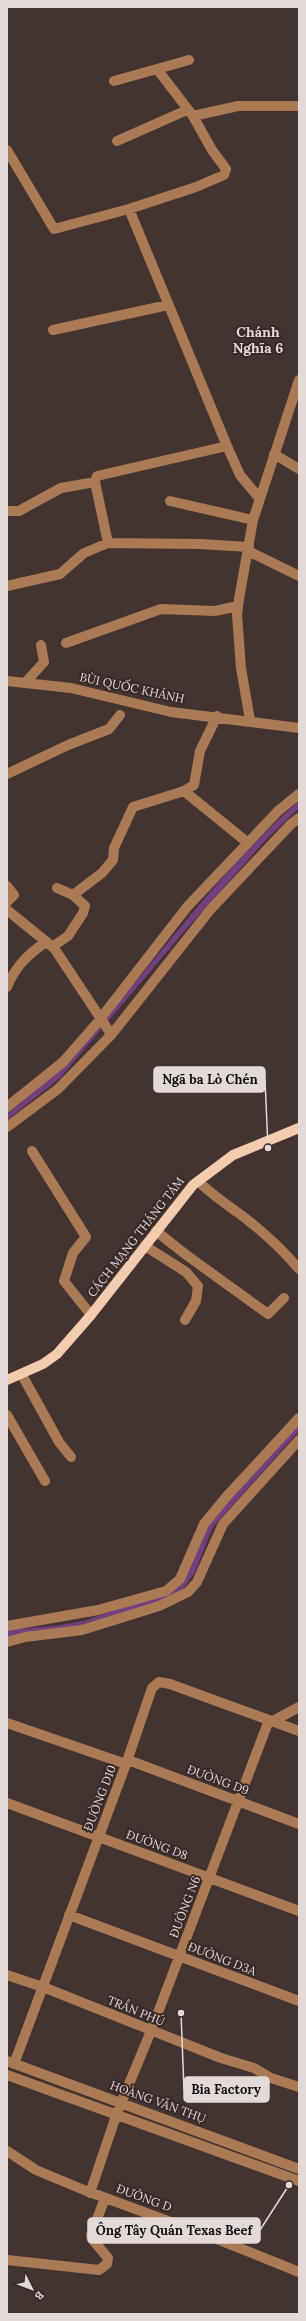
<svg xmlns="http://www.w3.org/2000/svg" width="306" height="2321" viewBox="0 0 306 2321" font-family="Lora,serif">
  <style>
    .water { fill: #723f7f }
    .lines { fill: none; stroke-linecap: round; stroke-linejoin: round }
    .minor { stroke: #aa7a55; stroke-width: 10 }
    .major { stroke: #f3cbae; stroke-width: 10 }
    .labels { text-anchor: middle; stroke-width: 4; stroke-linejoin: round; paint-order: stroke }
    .street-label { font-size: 12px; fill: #e3d9d7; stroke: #382927 }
    .quarter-label { font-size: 14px; font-weight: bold; fill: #e3d9d7; stroke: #382927 }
    .leader { fill: none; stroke: #e3d9d7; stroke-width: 1.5 }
    .callout-dot { fill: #e3d9d7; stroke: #382927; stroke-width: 1.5 }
    .callout { fill: #e3d9d7; stroke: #e3d9d7; stroke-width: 1.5 }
    .callout-label { font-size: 13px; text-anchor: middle; font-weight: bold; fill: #111 }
  </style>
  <rect width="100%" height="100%" fill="#433331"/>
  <path class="water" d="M299 801V808L264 842 182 934 60 1078 7 1120V1114C119 1025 191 894 299 801Z
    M299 1420V1431L213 1527 194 1574 179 1594 86 1628 7 1638V1630L55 1626 84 1621 173 1589 207 1523Z"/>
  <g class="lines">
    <path class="minor" d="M157 69 189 60
      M114 81 157 69 193 116
      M117 141 187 110
      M7 150 54 229 129 209
      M53 330 168 305
      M274 454 299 469
      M259 498 240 475 227 446 129 209 196 187 224 175 226 169 212 150 193 116 238 106H299
      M170 501 253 520
      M7 511H19L61 488 95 482
      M108 543 95 482 97 476 227 446
      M248 551 299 576
      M7 586 60 574 84 553 108 543 200 544 249 547
      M66 643 161 609 215 611 238 606
      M7 681 71 688 171 712 299 728
      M25 683 44 662 41 645
      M250 720 241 668 237 615 239 599 253 520 299 380
      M7 774 68 745 109 729 120 715
      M184 791 194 785 200 751 217 716
      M7 886 14 895 7 902
      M57 888 73 895 102 873 113 860 114 848 133 807 184 791 248 843
      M7 910 54 948 109 1031
      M52 947 68 936 83 913 85 906 73 895
      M7 987C15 967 28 954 46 942
      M7 1107 63 1062 97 1023 187 907 278 811 299 794
      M7 1127 58 1089 112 1034 210 910 291 824 299 818
      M32 1151 86 1237 73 1253 64 1281 91 1315
      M198 1181C210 1193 223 1202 237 1212 259 1228 281 1248 299 1269
      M156 1231 185 1254 268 1314 284 1298
      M145 1246 186 1272 198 1286 196 1301 185 1320
      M22 1375 59 1442 71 1457
      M7 1415 45 1481
      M7 1626 98 1610 166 1591 180 1579 204 1524 227 1496 299 1418
      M7 1642 25 1637 82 1630 159 1606 188 1592 197 1582 223 1524 299 1440
      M273 1721 299 1707
      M7 1723 126 1764
      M128 1760 299 1824
      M7 1803 299 1911
      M69 1915 299 2001
      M7 1975 43 1987 221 2058 254 2068 271 2078 299 2087
      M7 2061 299 2169
      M14 2064 126 1764 152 1688 159 1682 170 1684 299 1731
      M7 2075 299 2181
      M7 2151 36 2170 84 2190 222 2241 299 2272
      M90 2193 117 2113 151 2031 269 1720
      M7 2260 99 2270 107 2264 108 2258 92 2239 91 2235 105 2198"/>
    <path class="major" d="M7 1380 43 1364 57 1354 91 1315 193 1185 233 1155 299 1128"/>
  </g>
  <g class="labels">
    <g class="street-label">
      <text transform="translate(132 688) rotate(12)" y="4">BÙI QUỐC KHÁNH</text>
      <text transform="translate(136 1237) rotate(-52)" y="4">CÁCH MẠNG THÁNG TÁM</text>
      <text transform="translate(218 1780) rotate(20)" y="4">ĐƯỜNG D9</text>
      <text transform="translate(100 1798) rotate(-69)" y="4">ĐƯỜNG D10</text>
      <text transform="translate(157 1845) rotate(20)" y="4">ĐƯỜNG D8</text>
      <text transform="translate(185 1907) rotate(-69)" y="4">ĐƯỜNG N6</text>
      <text transform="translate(222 1959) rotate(21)" y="4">ĐƯỜNG D3A</text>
      <text transform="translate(136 2011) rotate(22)" y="4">TRẦN PHÚ</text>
      <text transform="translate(158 2102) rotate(20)" y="4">HOÀNG VĂN THỤ</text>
      <text transform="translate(144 2198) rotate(20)" y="4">ĐƯỜNG D</text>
    </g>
    <g class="quarter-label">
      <text x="258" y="337">Chánh<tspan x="258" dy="16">Nghĩa 6</tspan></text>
    </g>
  </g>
  <path class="leader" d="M268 1148L265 1080M181 2013L184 2090M289 2185L260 2230"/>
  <g class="callout-dot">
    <circle cx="268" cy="1148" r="4"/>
    <circle cx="181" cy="2013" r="4"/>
    <circle cx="289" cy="2185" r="4"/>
  </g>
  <g class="callout">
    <rect x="154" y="1067" width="111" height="25" rx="4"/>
    <rect x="184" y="2077" width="85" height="25" rx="4"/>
    <rect x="88" y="2218" width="172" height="25" rx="4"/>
  </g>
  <g class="callout-label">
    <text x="210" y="1084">Ngã ba Lò Chén</text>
    <text x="226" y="2094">Bia Factory</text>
    <text x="174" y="2235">Ông Tây Quán Texas Beef</text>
  </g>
  <rect width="306" height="2321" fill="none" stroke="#e3d9d7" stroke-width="16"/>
  <g transform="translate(32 2289) rotate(132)" stroke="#382927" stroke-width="3" paint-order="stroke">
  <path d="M0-3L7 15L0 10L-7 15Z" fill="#e3d9d7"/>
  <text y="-6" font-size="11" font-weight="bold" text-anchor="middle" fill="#e3d9d7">B</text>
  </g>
</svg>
